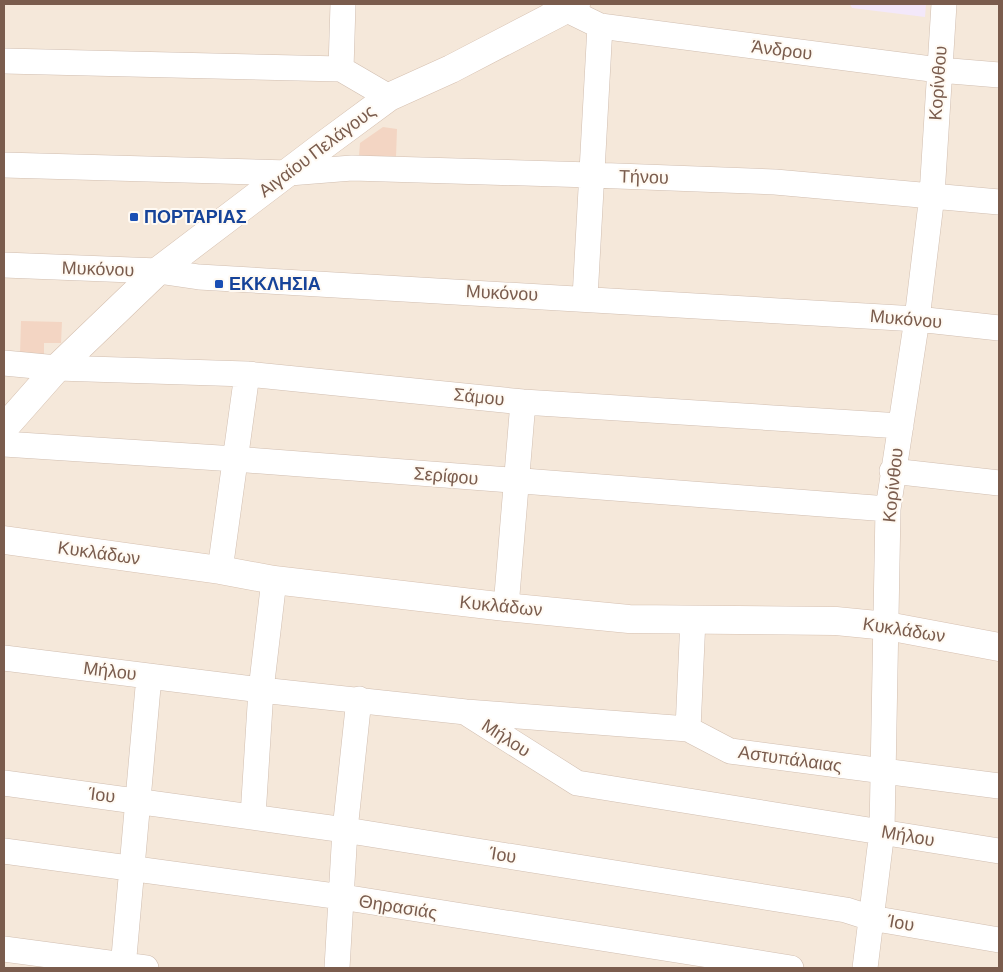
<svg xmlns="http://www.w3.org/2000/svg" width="1003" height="972" viewBox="0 0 1003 972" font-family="Barlow,sans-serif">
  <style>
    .residential { fill: #f5e8da }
    .education { fill: #f3e8fa }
    .building { fill: #f3d5c3 }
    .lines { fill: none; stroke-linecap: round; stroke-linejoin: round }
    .street-casing { stroke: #d1beb0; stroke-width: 26 }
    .secondary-casing { stroke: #d6c0b0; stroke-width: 29 }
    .street { stroke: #fff; stroke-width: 25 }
    .secondary { stroke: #fff; stroke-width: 28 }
    .transit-dot { fill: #1a4fb4; stroke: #fffaf3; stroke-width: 2 }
    .labels { text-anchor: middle; stroke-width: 4; stroke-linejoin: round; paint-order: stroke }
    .street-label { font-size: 18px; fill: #7a5c4d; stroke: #fffaf3 }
    .transit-label { font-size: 18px; font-weight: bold; fill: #164399; stroke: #fffaf3; text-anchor: start }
  </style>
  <rect width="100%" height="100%" fill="#fdf6ec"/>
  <path class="residential" d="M4 4H999V968H4Z"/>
  <path class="education" d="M850 4H926L925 17 852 8Z"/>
  <path class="building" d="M383 127 397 129 396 157 359 156 360 143Z
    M21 321 62 322 61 343H44V356L20 355Z"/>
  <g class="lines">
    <defs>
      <path id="street" d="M555 4 600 26 939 70 999 75
        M4 61 341 69 389 97
        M341 69 343 4
        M4 165 289 173 352 168 591 175 775 182 999 202
        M4 265 158 271 199 277 917 319 999 328
        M585 298 600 26
        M4 363 57 368 247 374 523 402 901 426
        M4 444 235 459 888 509
        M892 471 999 483
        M220 570 247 374
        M506 607 523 402
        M4 658 261 690 466 712 688 729 730 751 999 786
        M468 714 577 783 999 851
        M688 729 693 619
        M4 783 345 830 846 910 871 918 999 940
        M253 816 261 690 274 580
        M4 851 342 897 791 968
        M4 949 146 968
        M123 968 149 676
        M337 968 345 830 359 699
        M865 968 882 831 888 509 917 319 932 195 944 4"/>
      <path id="secondary" d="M4 428 57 368 158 271 324 145 389 97 451 69 576 4
        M4 540 220 570 274 580 506 607 629 619 836 621 887 626 999 647"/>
    </defs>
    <use href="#street" class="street-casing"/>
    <use href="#secondary" class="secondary-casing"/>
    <use href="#street" class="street"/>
    <use href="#secondary" class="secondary"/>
  </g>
  <g class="transit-dot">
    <rect x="129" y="212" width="10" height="10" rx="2.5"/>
    <rect x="214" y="279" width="10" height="10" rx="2.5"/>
  </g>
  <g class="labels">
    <g class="street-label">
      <text transform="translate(782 50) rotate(7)" y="6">Άνδρου</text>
      <text transform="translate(938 83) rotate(-86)" y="6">Κορίνθου</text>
      <text transform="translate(317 151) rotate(-37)" y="6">Αιγαίου Πελάγους</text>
      <text transform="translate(644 177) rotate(2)" y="6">Τήνου</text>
      <text transform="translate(98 269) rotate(2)" y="6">Μυκόνου</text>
      <text transform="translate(502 293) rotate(3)" y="6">Μυκόνου</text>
      <text transform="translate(906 319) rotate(5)" y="6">Μυκόνου</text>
      <text transform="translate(479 397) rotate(6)" y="6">Σάμου</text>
      <text transform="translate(446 476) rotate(5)" y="6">Σερίφου</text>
      <text transform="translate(893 485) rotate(-84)" y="6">Κορίνθου</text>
      <text transform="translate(99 553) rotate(8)" y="6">Κυκλάδων</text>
      <text transform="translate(501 606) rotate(6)" y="6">Κυκλάδων</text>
      <text transform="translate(904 630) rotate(9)" y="6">Κυκλάδων</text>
      <text transform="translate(110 671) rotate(7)" y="6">Μήλου</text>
      <text transform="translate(506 738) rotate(33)" y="6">Μήλου</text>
      <text transform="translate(790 759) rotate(8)" y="6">Αστυπάλαιας</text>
      <text transform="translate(102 795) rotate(7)" y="6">Ίου</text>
      <text transform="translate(908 836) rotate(10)" y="6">Μήλου</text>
      <text transform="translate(503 855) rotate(9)" y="6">Ίου</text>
      <text transform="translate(398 907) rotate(9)" y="6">Θηρασιάς</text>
      <text transform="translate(901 923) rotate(10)" y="6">Ίου</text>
    </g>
    <g class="transit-label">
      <text x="144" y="223">ΠΟΡΤΑΡΙΑΣ</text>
      <text x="229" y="290">ΕΚΚΛΗΣΙΑ</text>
    </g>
  </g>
  <rect width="1003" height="972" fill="none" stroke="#7a5c4d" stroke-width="10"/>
</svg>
